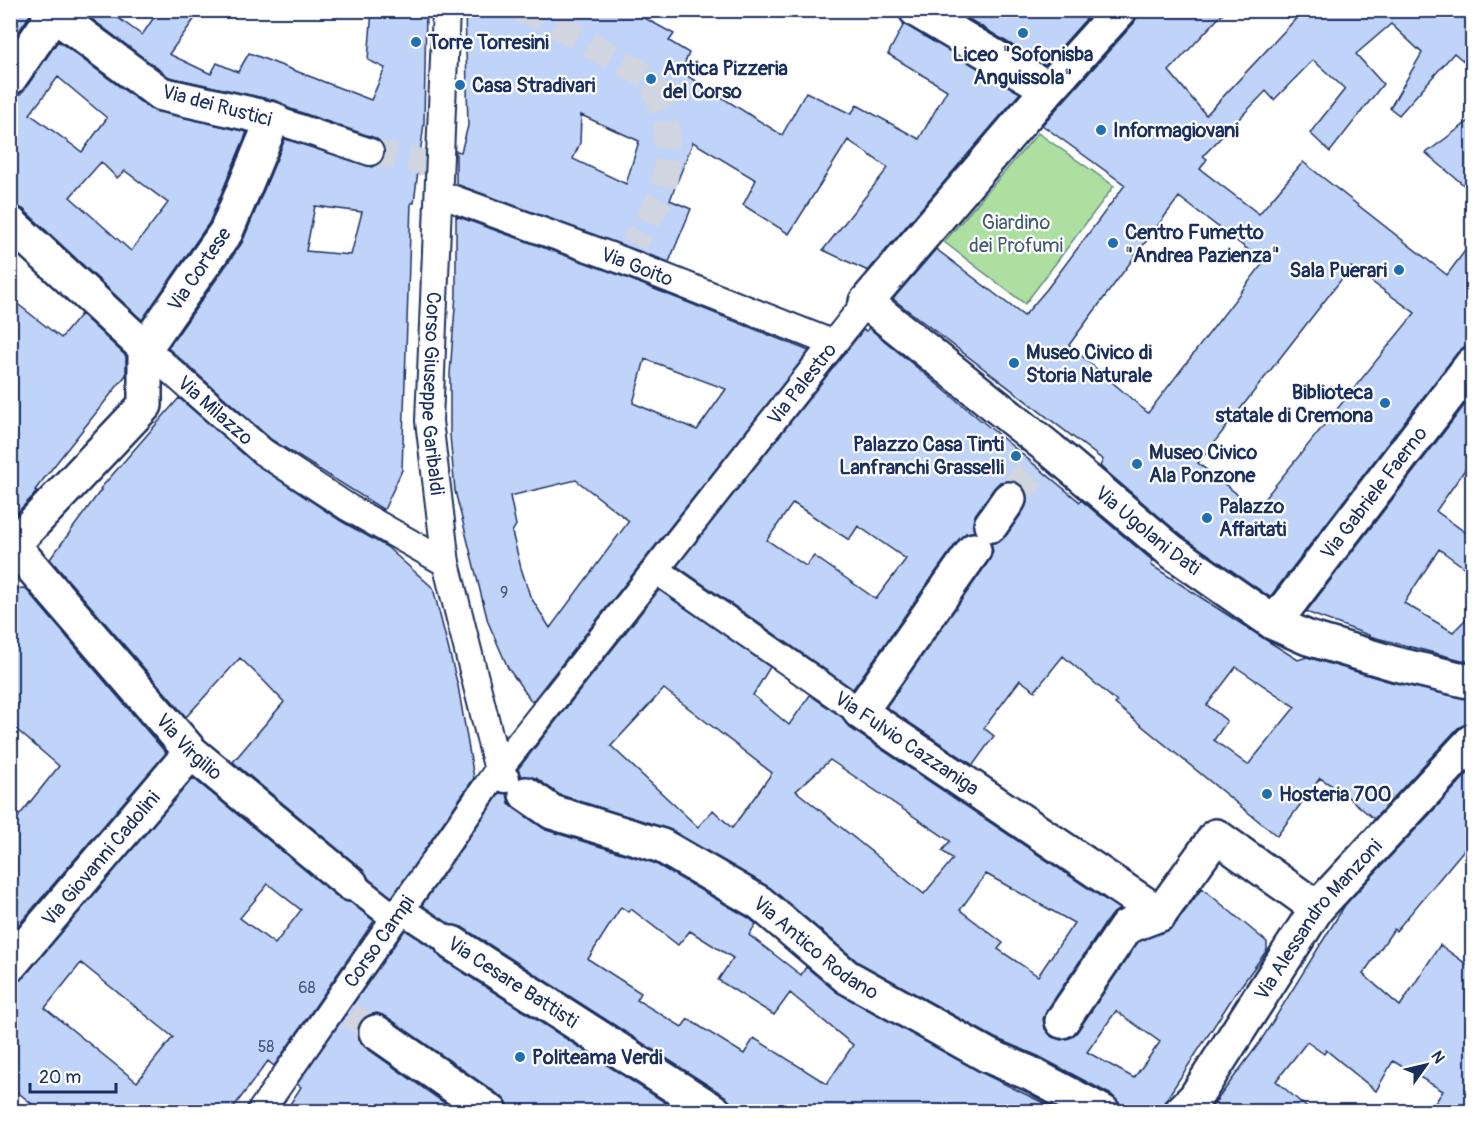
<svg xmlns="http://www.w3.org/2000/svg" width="1483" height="1122" viewBox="0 0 1483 1122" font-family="Pangolin,sans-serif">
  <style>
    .green { fill: #addfa0; stroke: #64877f; stroke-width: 1.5 }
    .building { fill: #c0d3f9; stroke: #1b2f5e; stroke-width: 1.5; fill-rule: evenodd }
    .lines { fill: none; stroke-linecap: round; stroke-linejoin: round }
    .pedestrian-tunnel { stroke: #d1d5df; stroke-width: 26; stroke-dasharray: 26 13; stroke-linecap: butt }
    .minor-tunnel { stroke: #d1d5df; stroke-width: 33; stroke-dasharray: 33 16; stroke-linecap: butt }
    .pedestrian-casing { stroke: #1b2f5e; stroke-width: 30 }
    .minor-casing { stroke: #1b2f5e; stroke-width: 38 }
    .pedestrian { stroke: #fff; stroke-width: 26 }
    .minor { stroke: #fff; stroke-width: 33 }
    .poi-dot { fill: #1f6fb2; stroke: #fff; stroke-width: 2 }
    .labels { text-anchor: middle; stroke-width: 4.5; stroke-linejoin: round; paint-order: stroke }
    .number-label { font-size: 16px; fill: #445885 }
    .poi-label { font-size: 20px; font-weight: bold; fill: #1b2f5e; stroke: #fff; text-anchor: start }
    .street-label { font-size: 20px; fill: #1b2f5e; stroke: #fff }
    .park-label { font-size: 20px; fill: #405b6e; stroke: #fff }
  </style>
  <rect width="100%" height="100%" fill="#fff"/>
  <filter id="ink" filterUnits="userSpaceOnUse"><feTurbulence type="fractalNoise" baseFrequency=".0167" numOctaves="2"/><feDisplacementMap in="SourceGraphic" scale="12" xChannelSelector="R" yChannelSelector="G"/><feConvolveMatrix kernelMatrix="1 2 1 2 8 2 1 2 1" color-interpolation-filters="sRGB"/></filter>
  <g filter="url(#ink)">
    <path class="green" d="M1038 133 1114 186 1025 304 944 242Z"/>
    <path class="building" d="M10 10H30V15L10 44Z
      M80 10H107L142 35 159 10H201L169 54 211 74 217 63 238 72 249 53 371 100 385 68 368 60 372 10H426L424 123 414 203H411L402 470 384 510 272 440 168 348 242 243 285 139 372 167 384 157 382 143 375 138 288 108 277 101 169 77ZM315 206 362 212 351 255 306 251Z
      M465 10H630L674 34 669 41 689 53 681 72 782 135 806 92 851 114 857 105 919 139 947 90 888 54 904 24 1020 93 868 271 823 250 888 168 848 140 789 234 743 205 756 180 693 142 670 200 691 209 669 262 456 184V151L461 152 468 126ZM581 115 639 141 626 184 573 159 580 143Z
      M954 10H980L992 18 999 10H1094L1045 65Z
      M1138 10H1226L1169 71 1206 115 1304 10H1473V69L1454 53 1399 115 1390 108 1422 53 1391 24 1356 54 1383 84 1330 152 1310 133 1345 89 1313 60 1274 100 1266 91 1203 156 1207 159 1200 169 1259 214 1303 162 1447 275 1473 240V346L1464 347 1457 353 1270 597 1182 536 1100 466 1103 460 893 299 936 249 1024 316 1047 289 1125 185 1042 125 1134 23ZM1179 197 1264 262 1148 413 1069 345ZM1351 267 1415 313 1256 509 1198 463Z
      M58 41 150 109 247 132 209 223 142 320 23 209 10 205V96L19 95 25 89ZM58 77 107 118 82 152 30 114ZM101 162 117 178 125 171 168 203 131 251 70 197Z
      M1473 118V193L1426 153Z
      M456 216 619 275 809 351 532 702 508 668 488 622 455 491 450 435V374L456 294ZM645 359 726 389 697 430 633 403ZM576 480 629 521 550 628 530 596 521 568 512 532 516 525 510 496Z
      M10 298 61 338 81 314 126 356V375L35 490 37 491 34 495 10 520Z
      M869 328 1080 502 1081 500 1153 561 1151 565 1263 638 1298 660 1307 657 1391 682 1473 700V723L1458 728 1374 819 1342 792 1320 778 1277 836 1115 704 1117 702 1063 656 1035 691 1020 680 984 728 994 736 973 765 886 707 989 561 993 552 991 543 1006 536 1024 510 1028 500 1026 490 1019 483 1010 480 1000 482 994 488 975 515 974 532 966 533 959 539 853 689 677 566 863 330 866 331ZM793 503 849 540 858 526 906 559 876 599 814 556 806 566 767 540ZM1236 667 1295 707 1248 765 1214 740 1227 721 1207 705Z
      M1473 394V458L1436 511 1473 538V574L1439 549 1404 603 1453 632 1473 612V663L1369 636H1371L1306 612Z
      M179 398 255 464 341 521 387 547 433 588 458 686 474 778 392 897 369 879 363 870 233 762 284 702 262 679 240 658 186 717 50 559 101 490 100 489Z
      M25 588 166 753 10 935V827L59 766 10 724V589Z
      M659 590 770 667 753 695 789 725 810 695 843 718 850 728 1119 909 1110 916 1047 1010 1043 1019 1045 1029 1052 1037 1061 1040 1070 1038 1077 1032 1138 942 1174 926 1202 888 1267 942V950L1233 997 1158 1112H1122L1119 1103 1112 1095 1038 1056 995 1038 858 962 769 887 671 830 560 795 536 778 521 776 518 769ZM664 689 772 773 732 828 713 810 698 827 611 746ZM830 760 950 841 942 851 953 859 924 894 796 791ZM986 874 1074 923 1038 976 998 949 1003 943 960 910ZM1116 1011 1160 1042 1134 1078 1087 1052Z
      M1473 768V839L1396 931 1394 929 1363 974 1400 1006 1440 945 1473 969V1112H1429L1443 1091 1393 1061 1376 1091 1326 1050 1324 1054 1307 1042 1276 1081 1312 1112H1208L1260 1042 1345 905Z
      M193 778 339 898 350 902 374 921 274 1066 268 1061 230 1112H42L10 1086V983L24 977ZM268 884 301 910 275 944 240 918ZM81 963 173 1037 137 1082 45 1008Z
      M500 793 507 794 509 803 515 809 546 830 654 863 749 918 756 924 749 935 801 975 806 967 838 993 978 1071 1062 1112H738L725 1096 462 927 451 925 422 905ZM621 907 628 912 631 909 678 945 690 931 733 958 718 980 774 1015 790 993 853 1045 827 1084 754 1038 744 1054 688 1019 682 1027 637 1000 641 993 588 959Z
      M405 930 435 950 442 959 680 1112H509L508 1104 502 1097 387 1017 377 1013 368 1015 360 1022 357 1031 359 1040 365 1047 457 1112H285L301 1087 297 1084Z"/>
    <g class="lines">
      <path class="pedestrian-tunnel" d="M519 10 540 16 651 79 666 116 668 161 662 195 634 244
        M370 152 428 163
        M350 1015 376 1032"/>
      <path class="minor-tunnel" d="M1009 499 1039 463"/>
      <defs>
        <g id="pedestrian">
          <path id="s1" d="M446 10 429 421 446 563 498 770 506 779"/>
          <path d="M273 119 370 152"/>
          <path id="s2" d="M440 194 624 261 832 343"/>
          <path id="s3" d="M145 348 263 452 349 508 446 563"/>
          <path d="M656 570 860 712"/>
          <path d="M351 884 396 919"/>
          <path d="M402 910 452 943"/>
          <path id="s4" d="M260 1112 498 770 866 302"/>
        </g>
        <g id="minor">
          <path d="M48 10 161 94 273 119 226 232 145 348"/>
          <path d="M916 10 1039 83 1044 94"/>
          <path id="s5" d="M1120 10 1044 94 866 302 1050 449 1171 551 1274 623 1308 638 1396 664 1472 682"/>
          <path d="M10 78 54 14"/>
          <path d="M10 223 145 348"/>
          <path d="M991 525 1009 499"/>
          <path id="s6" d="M13 545 191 752 351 884"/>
          <path d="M10 548 145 405V348"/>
          <path d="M974 550 860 712 1160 914"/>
          <path id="s7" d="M1274 623 1472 364"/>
          <path id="s8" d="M526 794 552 812 662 846 760 903 847 977 987 1055 1029 1073 1103 1112"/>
          <path d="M1160 914 1216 836 1317 908"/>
          <path d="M452 943 715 1112"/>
          <path id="s9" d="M10 965 191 752"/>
          <path d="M1062 1021 1126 927 1160 914"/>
          <path d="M376 1032 491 1112"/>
          <path id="s10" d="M1181 1112 1195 1098 1317 908 1472 741"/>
        </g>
      </defs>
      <use href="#pedestrian" class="pedestrian-casing"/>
      <use href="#minor" class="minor-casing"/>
      <use href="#pedestrian" class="pedestrian"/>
      <use href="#minor" class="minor"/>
    </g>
  </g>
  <g class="poi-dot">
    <circle cx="1023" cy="33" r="6"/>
    <circle cx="416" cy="42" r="6"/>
    <circle cx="651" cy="79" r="6"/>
    <circle cx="460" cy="85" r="6"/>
    <circle cx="1101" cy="130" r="6"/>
    <circle cx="1113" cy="243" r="6"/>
    <circle cx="1399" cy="270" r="6"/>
    <circle cx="1014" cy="363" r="6"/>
    <circle cx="1385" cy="403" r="6"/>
    <circle cx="1016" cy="456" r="6"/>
    <circle cx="1137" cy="464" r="6"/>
    <circle cx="1207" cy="518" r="6"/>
    <circle cx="1267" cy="794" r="6"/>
    <circle cx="520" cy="1057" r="6"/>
  </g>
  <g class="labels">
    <g class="number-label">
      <text x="504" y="598">9</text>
      <text x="307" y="993">68</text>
      <text x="266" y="1052">58</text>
    </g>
    <g class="poi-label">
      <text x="428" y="49">Torre Torresini</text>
      <text x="1023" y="61" text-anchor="middle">Liceo "Sofonisba<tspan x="1023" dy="23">Anguissola"</tspan></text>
      <text x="663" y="75">Antica Pizzeria<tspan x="663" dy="23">del Corso</tspan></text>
      <text x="472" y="92">Casa Stradivari</text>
      <text x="1113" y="137">Informagiovani</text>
      <text x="1125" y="239">Centro Fumetto<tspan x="1125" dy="23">"Andrea Pazienza"</tspan></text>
      <text x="1387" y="277" text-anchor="end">Sala Puerari</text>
      <text x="1026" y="359">Museo Civico di<tspan x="1026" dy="23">Storia Naturale</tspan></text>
      <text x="1373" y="399" text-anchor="end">Biblioteca<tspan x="1373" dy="23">statale di Cremona</tspan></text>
      <text x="1004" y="451" text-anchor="end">Palazzo Casa Tinti<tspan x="1004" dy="23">Lanfranchi Grasselli</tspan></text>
      <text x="1149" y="459">Museo Civico<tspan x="1149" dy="23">Ala Ponzone</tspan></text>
      <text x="1219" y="513">Palazzo<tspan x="1219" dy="23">Affaitati</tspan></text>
      <text x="1279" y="801">Hosteria 700</text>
      <text x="532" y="1064">Politeama Verdi</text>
    </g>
    <g class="street-label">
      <text transform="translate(217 105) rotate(15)" y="7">Via dei Rustici</text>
      <text dy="7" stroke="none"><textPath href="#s2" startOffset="210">Via Goito</textPath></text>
      <text transform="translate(199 269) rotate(-56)" y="7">Via Cortese</text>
      <text dy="7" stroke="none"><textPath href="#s4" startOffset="908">Via Palestro</textPath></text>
      <text dy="7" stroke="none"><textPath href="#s1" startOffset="384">Corso Giuseppe Garibaldi</textPath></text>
      <text dy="7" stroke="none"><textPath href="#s3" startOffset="94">Via Milazzo</textPath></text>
      <text dy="7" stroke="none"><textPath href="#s7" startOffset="164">Via Gabriele Faerno</textPath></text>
      <text dy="7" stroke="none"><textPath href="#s5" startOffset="750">Via Ugolani Dati</textPath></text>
      <text transform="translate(907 743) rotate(34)" y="7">Via Fulvio Cazzaniga</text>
      <text dy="7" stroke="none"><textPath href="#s6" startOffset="268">Via Virgilio</textPath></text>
      <text dy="7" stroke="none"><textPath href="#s9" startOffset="140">Via Giovanni Cadolini</textPath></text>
      <text dy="7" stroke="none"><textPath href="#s10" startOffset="237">Via Alessandro Manzoni</textPath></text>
      <text dy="7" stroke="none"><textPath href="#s4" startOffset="208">Corso Campi</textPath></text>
      <text dy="7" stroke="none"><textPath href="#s8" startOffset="332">Via Antico Rodano</textPath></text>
      <text transform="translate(513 982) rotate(33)" y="7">Via Cesare Battisti</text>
    </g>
    <g class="park-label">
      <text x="1016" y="229">Giardino<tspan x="1016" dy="23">dei Profumi</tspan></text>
    </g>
  </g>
  <rect width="1483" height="1122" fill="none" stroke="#fff" stroke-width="36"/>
  <rect x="18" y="18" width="1447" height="1086" fill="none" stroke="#1b2f5e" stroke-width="2" filter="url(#ink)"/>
  <g transform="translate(1426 1065) rotate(56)" stroke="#ffffff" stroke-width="4.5" paint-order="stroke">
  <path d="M0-4.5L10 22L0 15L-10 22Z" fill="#1b2f5e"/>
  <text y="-9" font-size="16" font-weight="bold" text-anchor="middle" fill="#1b2f5e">N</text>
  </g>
  <path d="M30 1083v9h86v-9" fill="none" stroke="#1b2f5e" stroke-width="3"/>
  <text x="39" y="1083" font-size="18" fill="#1b2f5e" stroke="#ffffff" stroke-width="4.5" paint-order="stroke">20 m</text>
</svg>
